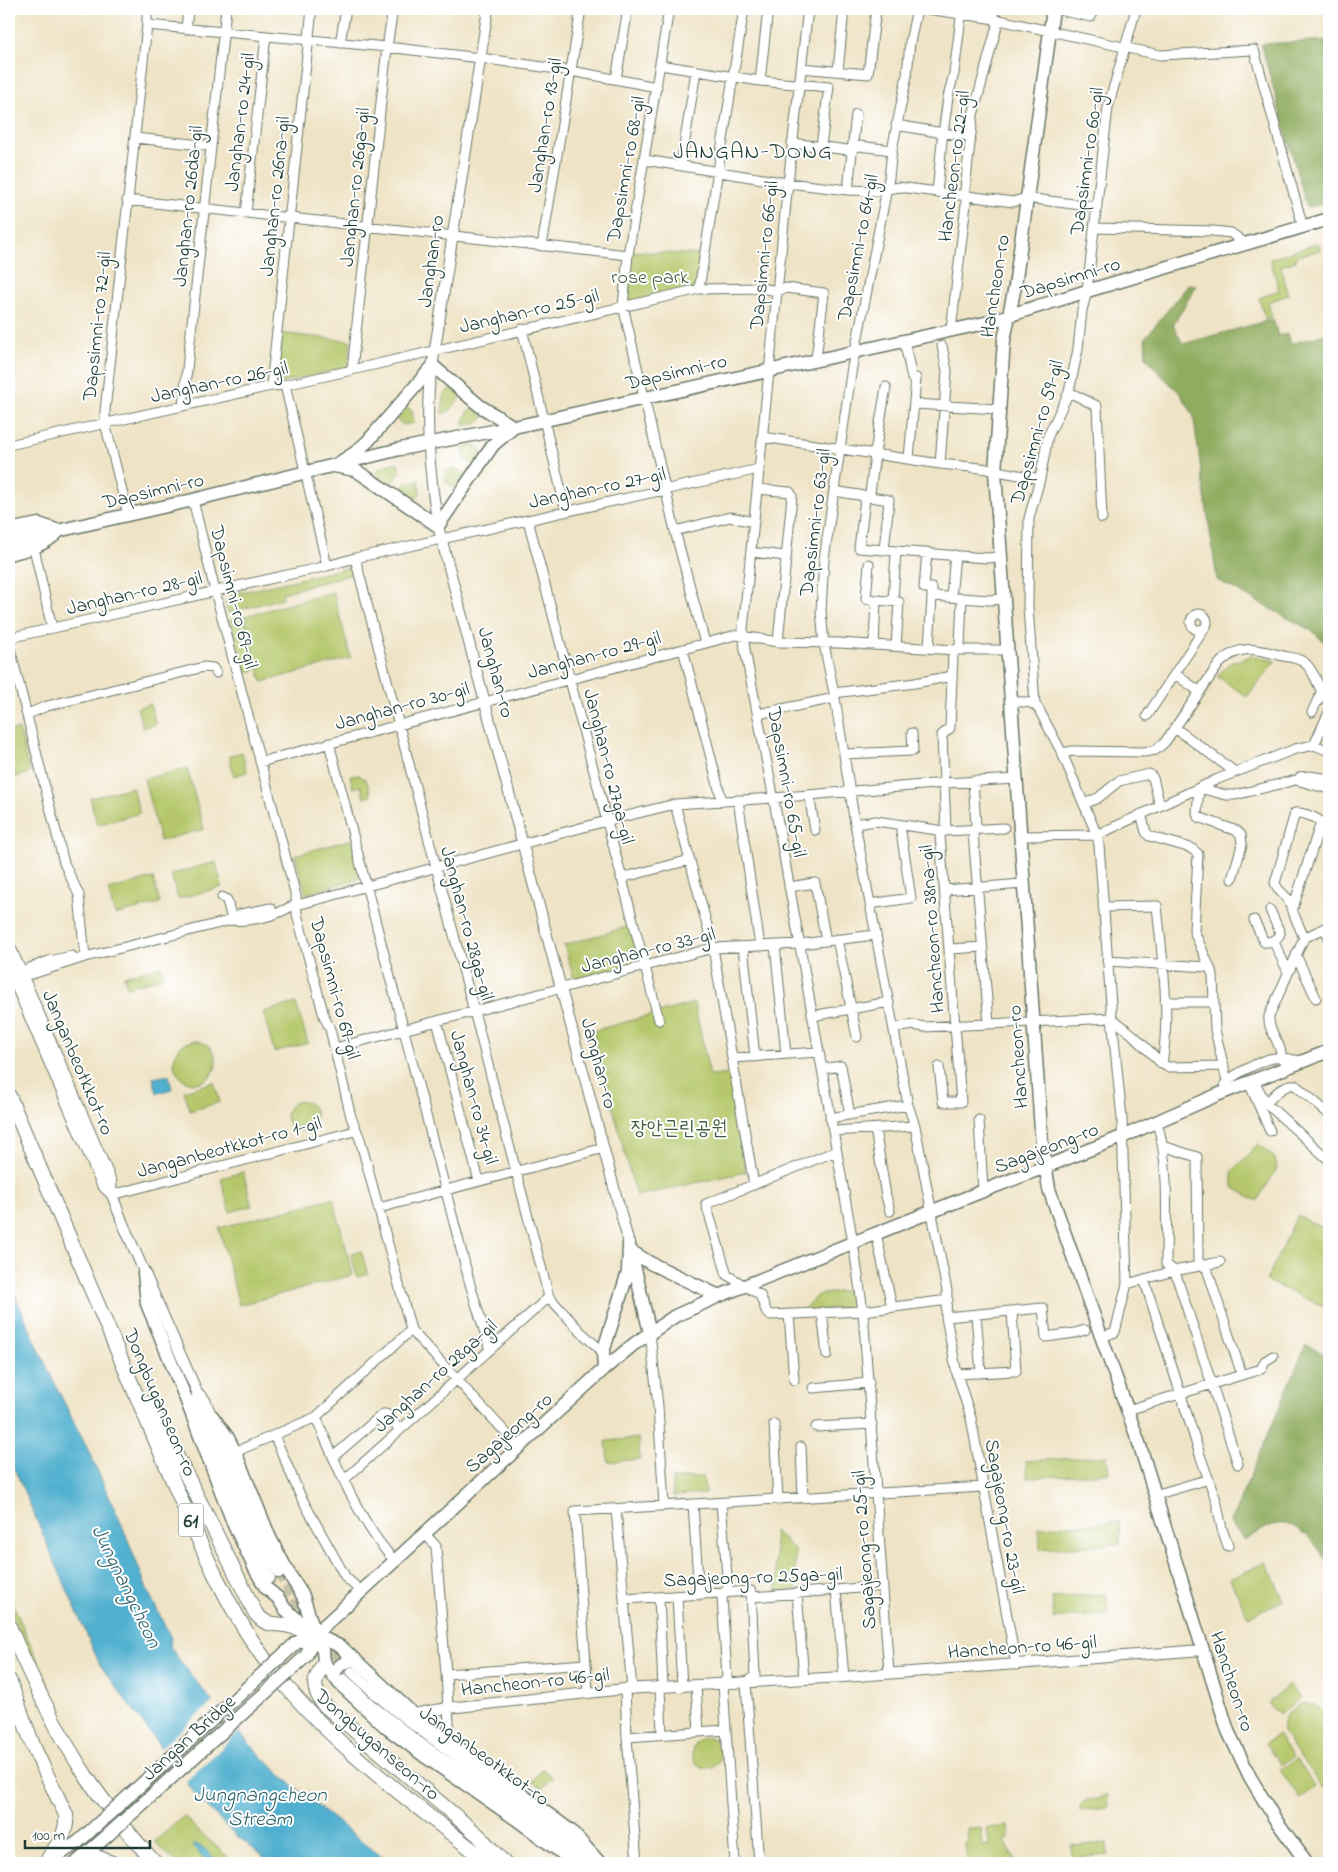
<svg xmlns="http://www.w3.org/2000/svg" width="1338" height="1872" viewBox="0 0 1338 1872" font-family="'Indie Flower','Poor Story',sans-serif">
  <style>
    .green { fill: #b5c76b; stroke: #6a8250 }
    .forest { fill: #90ac5f; stroke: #58744a }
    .water { fill: #51b0cf; stroke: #387682 }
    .pier { fill: #efe3c5 }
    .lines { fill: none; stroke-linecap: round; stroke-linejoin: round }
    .tertiary-tunnel { stroke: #c5c2a8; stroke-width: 10; stroke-dasharray: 10 5; stroke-linecap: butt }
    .minor-casing { stroke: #687767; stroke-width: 11 }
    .tertiary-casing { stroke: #687767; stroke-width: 12 }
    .secondary-casing { stroke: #687767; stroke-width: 15 }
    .trunk-casing { stroke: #687767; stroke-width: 16 }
    .minor { stroke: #fff; stroke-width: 9 }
    .tertiary { stroke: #fff; stroke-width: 10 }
    .secondary { stroke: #fff; stroke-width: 12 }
    .trunk { stroke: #fff; stroke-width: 14 }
    .secondary-bridge-casing { stroke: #687767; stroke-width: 15; stroke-linecap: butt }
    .secondary-bridge { stroke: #fff; stroke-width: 12 }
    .labels { text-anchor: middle; stroke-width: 4; stroke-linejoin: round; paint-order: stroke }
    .shield { fill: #fff; stroke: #627771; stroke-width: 1 }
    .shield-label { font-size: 19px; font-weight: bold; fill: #1f3d34 }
    .street-label { font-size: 20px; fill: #1f3d34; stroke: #fff }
    .park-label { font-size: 20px; fill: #446042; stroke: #fff }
    .water-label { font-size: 21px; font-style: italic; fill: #30656a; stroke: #fff }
    .quarter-label { font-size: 22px; letter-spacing: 1px; fill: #1f3d34; stroke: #fff }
  </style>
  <rect width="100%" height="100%" fill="#fff"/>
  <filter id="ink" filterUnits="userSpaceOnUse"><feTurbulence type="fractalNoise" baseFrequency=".02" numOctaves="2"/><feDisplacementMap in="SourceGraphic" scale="10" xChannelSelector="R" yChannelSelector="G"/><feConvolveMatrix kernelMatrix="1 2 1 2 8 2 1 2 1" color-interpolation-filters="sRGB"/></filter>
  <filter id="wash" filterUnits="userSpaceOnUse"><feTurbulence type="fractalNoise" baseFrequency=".0096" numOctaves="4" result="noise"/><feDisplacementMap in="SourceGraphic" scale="20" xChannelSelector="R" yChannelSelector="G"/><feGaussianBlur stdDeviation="1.12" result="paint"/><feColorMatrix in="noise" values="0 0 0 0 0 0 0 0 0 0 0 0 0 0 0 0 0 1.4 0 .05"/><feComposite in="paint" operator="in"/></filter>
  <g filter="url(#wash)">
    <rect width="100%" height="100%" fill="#efe3c5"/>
    <path class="green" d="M1319 243 1320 250 1295 257 1296 261 1281 266 1288 295 1268 302 1272 317 1265 318 1259 298 1279 290 1270 259Z
      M629 251 704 255 699 289 623 306Z
      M278 333 351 341 348 367 281 383 273 376Z
      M450 389H455L462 395 451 410 442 414 444 394Z
      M474 405 484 416C482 424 471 424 464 426V418Z
      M409 408 412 411 414 423 403 425 394 417 403 409Z
      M473 445C486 449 480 457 475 466L465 459 463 447Z
      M398 462 400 473 389 487C366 472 379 466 398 462Z
      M458 469 468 476 458 488H452L446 482 445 471Z
      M419 480 420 493 416 499 409 500 398 493 407 483Z
      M347 568H350L353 574 282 593 283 598 228 613 225 601 229 595Z
      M333 592 351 658 262 682 245 616Z
      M244 616 258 669 245 673 230 620Z
      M1251 656 1275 661 1247 697 1217 676 1230 663Z
      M150 704 156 724 143 728 137 708Z
      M19 729 30 773 9 779V731Z
      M242 752 247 772 234 776 229 756Z
      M187 768 204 829 160 841 144 779Z
      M359 775 367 781 371 796 364 798 361 786 353 788 350 776Z
      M132 787 140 813 97 825 90 798Z
      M352 839 363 877 306 894 295 855Z
      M216 862 222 887 178 899 171 874Z
      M153 878 160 903 115 915 108 890Z
      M630 926 639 959 637 965 579 981 574 979 564 945Z
      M161 966 164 977 127 987 124 976Z
      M296 1003 308 1043 274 1052 263 1012Z
      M694 1003 710 1076 729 1074 746 1172 636 1196 593 1031Z
      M174 1062a21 21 0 1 1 42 0a21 21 0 1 1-42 0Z
      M214 1082 220 1102 190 1111 184 1091Z
      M286 1116a15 15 0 1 1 30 0a15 15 0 1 1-30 0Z
      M1258 1144 1275 1158 1277 1169 1257 1201 1233 1187 1232 1172Z
      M243 1172 252 1206 230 1212 221 1178Z
      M333 1198 353 1275 239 1305 219 1228Z
      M1297 1216 1329 1230V1299L1325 1307 1266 1281Z
      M361 1251 368 1274 357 1277 351 1253Z
      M849 1290 859 1307 802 1311 817 1295Z
      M638 1438 640 1459 608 1462 606 1441Z
      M1107 1456 1109 1473 1027 1478 1026 1461Z
      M703 1477 705 1494 673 1496 672 1479Z
      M1119 1522 1120 1544 1040 1549 1039 1527Z
      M774 1531 795 1550 796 1590 777 1591Z
      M1266 1562 1284 1600 1248 1617 1230 1579Z
      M1107 1594 1108 1614 1054 1619 1052 1598Z
      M9 1595 52 1693 49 1699 9 1609Z
      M1289 1685 1300 1698 1279 1715 1268 1703Z
      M1303 1703C1314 1704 1323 1707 1328 1718 1332 1725 1329 1780 1329 1792L1322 1788 1283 1732C1280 1718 1290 1708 1303 1703Z
      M1277 1735 1293 1757 1281 1765 1265 1743Z
      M692 1753a15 15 0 1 1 30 0a15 15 0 1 1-30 0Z
      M1296 1759 1315 1787 1300 1798 1280 1770Z
      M543 1769 553 1778 542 1789 532 1781Z
      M1107 1794 1108 1808 1080 1811V1806L1086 1800 1097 1799Z
      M184 1816 195 1828 235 1863H177L154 1842Z
      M1008 1826 1009 1839 1005 1841 1016 1863H967L965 1843H968L967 1829 981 1828 982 1846 989 1845 987 1828Z
      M1107 1843 1108 1855 1072 1858 1071 1846Z"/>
    <path class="forest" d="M1329 40V202L1307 208 1261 44Z
      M1189 284 1196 286 1173 325 1183 344 1273 319 1278 336 1287 334 1290 344 1329 333V646L1312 631 1217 580 1193 414 1179 392 1160 374 1146 357 1145 338Z
      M1306 1345 1329 1356V1563C1316 1546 1302 1521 1277 1524 1266 1526 1255 1535 1245 1540L1230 1523Z"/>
    <path class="water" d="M169 1075 172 1089 157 1093 153 1078Z
      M9 1282 51 1376 89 1452 122 1525 148 1591 171 1638 170 1647C205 1695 252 1751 297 1789 328 1815 359 1839 390 1863H271L232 1832 195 1794 100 1665 9 1457Z
      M195 1844 205 1849 219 1863H208L193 1846Z"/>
    <path class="pier" d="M215 1700 242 1729 184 1783 158 1750Z"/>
  </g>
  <g filter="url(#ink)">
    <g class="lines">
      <path class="tertiary-tunnel" d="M279 1573 292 1597 308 1620
        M322 1640 329 1650 352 1672"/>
      <defs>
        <path id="minor" d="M669 9 628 255 623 306 675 531 705 643
          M808 9 788 183 743 629 745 650 771 784 853 1242 863 1311 889 1673
          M917 9 910 42 907 75 892 150 889 178 852 367 824 559 821 611 824 644 835 698 855 824 908 1105 915 1126 947 1291 946 1317 957 1374 971 1418 1016 1665
          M927 9 995 19 1160 55 1254 50 1303 227
          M1055 9 1091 17 1093 9
          M147 25 387 47 480 58 571 71 657 87
          M186 29 188 9
          M340 43 346 9
          M660 65 760 81 829 87 821 146
          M801 68 868 74 876 9
          M838 71 844 9
          M616 79 628 9
          M760 81 768 9
          M896 125 943 133 970 136
          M135 138 211 146
          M792 143 848 150 859 146 892 150
          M645 160 788 183 848 190 877 191 899 187 1013 202 1026 198 1097 207
          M681 165 696 71
          M848 190 856 114
          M937 193 942 141 948 97 954 73 962 9
          M127 200 628 255
          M246 213 266 36
          M1094 228 1213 231 1231 233 1246 244
          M542 246 581 9
          M699 289 744 9
          M522 329 566 511
          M951 330 966 204 965 189 973 115 997 26 992 9
          M904 340 912 378H916L909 459
          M352 370 387 47 393 9
          M285 385 327 566
          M271 386 312 9
          M886 387 876 447 870 493 865 499 859 548 986 558 1001 557
          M1069 392 1097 406 1102 518
          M914 404 998 409
          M183 406 226 9
          M763 437 940 464 981 468 1040 479
          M9 445 271 386 285 385 352 370 699 289 760 288 778 291 786 288 824 293 816 359
          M940 464 947 371 942 346
          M757 489 790 492 792 496 778 642
          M834 491 889 500 884 550
          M193 500 215 591 296 896 297 914 324 1016 330 1029 351 1117 360 1139 411 1330 519 1447
          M128 515 105 423V411L147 25V9
          M528 520 659 1020
          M675 531 730 517 754 522
          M34 548 52 628
          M751 552 785 556
          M927 552 924 588H932V596L990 600 1004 599
          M355 558 549 1297 580 1331 603 1352
          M869 564 866 599 899 602 896 646
          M951 597 955 555
          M893 601 896 552
          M1191 622a8 8 0 1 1 16 0a8 8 0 1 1-16 0Z
          M9 638 327 566 355 558 759 469
          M9 644 64 863 79 895 85 957
          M874 645 876 600
          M929 648 932 596
          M683 649 722 801
          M1175 674 1200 692
          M834 693 915 683 952 676
          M1011 702C1020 702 1031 700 1038 708L1062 753 1097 835 1099 845 1112 1018 1122 1119 1123 1155 1127 1284 1115 1332 1102 1337
          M1035 704 1028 607 1029 518 1040 479 1048 436 1069 392 1078 349 1082 310 1087 291 1108 107 1136 9
          M1312 712 1322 691
          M28 714 47 706 204 667 213 668 216 673
          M758 714 835 698
          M1147 716 1206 626
          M1175 728 1235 772
          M329 743 470 1284 490 1350
          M1314 745 1329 712
          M1062 753 1073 751 1144 752 1156 750 1165 742 1219 664C1239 643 1258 649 1283 656 1290 657 1299 658 1305 663 1317 673 1318 692 1329 702
          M844 754 913 751 912 733
          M260 762 736 635 778 642 839 643 956 650H1007
          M1300 777 1309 776 1329 779
          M973 781 976 826 973 833 989 1024
          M809 795 815 830
          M738 800 760 946
          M675 804 713 948 754 1185
          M1084 804 1098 798 1119 781 1149 774 1153 778 1160 806
          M1141 814 1146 832 1149 836 1191 848 1198 854 1194 931 1213 975 1215 1030 1227 1081
          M855 824 876 821 944 831 1004 828
          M1020 836 1097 835 1218 779 1295 749 1314 745 1329 751
          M621 878 690 860
          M1232 879 1242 845 1241 835 1237 831 1198 817 1197 813 1199 788 1226 795H1235L1296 780 1329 789
          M789 887 815 883 826 941
          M945 890 1023 884
          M222 897 227 900 232 920
          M870 904 911 898 900 825
          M1103 907 1157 906C1162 958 1171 1012 1162 1064
          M1292 911 1321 822C1316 817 1301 812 1295 813L1275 883 1278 889 1287 898 1304 938
          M232 920 241 914 271 908
          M1254 920 1264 942C1269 943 1279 939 1280 933L1270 910
          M1325 928 1329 938
          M837 939 857 1037
          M1273 940 1288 972
          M775 945 786 1054
          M743 947 755 1057
          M950 949 982 947
          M1296 955 1316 998
          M1107 961 1209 967
          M22 974H32L85 957 232 920C250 922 275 916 290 907L606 821 675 804 774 798 945 783 1016 779
          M20 975 30 968 49 961 72 956
          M1165 1002H1214
          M812 1016 889 1002
          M437 1021 479 1181
          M894 1028 914 1025 924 1027 1112 1018 1133 1035 1162 1064 1168 1067 1224 1066
          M335 1048 713 948 800 944 875 935
          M732 1058 819 1052
          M1281 1059C1283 1043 1267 1032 1269 1016L1304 938 1329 926
          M939 1067 943 1102H961L940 835 946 828 942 735 950 728 953 654 960 646 962 598
          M822 1069 841 1066 850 1115
          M1254 1081 1266 1103 1329 1160
          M1249 1083 1270 1131
          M1225 1084C1230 1076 1264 1059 1274 1058 1282 1057 1293 1060 1302 1061
          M1266 1103C1274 1096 1284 1083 1295 1085L1329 1114
          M830 1118 908 1105
          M979 1120 983 1191
          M1157 1123C1170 1163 1166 1221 1166 1264L1174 1271 1177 1278 1238 1464
          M875 1129 886 1196 890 1211
          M833 1131 915 1126
          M1163 1146 1197 1157 1198 1261 1207 1269 1242 1375
          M836 1151 706 1204 727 1275 760 1295 767 1313 770 1315 863 1311 948 1300
          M112 1195 355 1131
          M379 1208 604 1148
          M876 1233 892 1307
          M1144 1279 1201 1458 1216 1500 1222 1529 1228 1546
          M1127 1284 1174 1271 1220 1262
          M822 1312 827 1355
          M789 1314 794 1380
          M976 1315 981 1373
          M946 1317 1043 1308 1046 1337 1075 1333 1085 1330
          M650 1333 658 1406 664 1506
          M957 1374 1016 1371 1012 1311
          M813 1388 869 1383
          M1128 1410 1261 1369 1265 1361 1273 1356
          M316 1417C335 1462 360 1524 394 1560
          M774 1424 778 1500
          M816 1427 872 1424
          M274 1435 301 1497 346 1578 361 1591
          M801 1447 803 1498
          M235 1452 316 1417 411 1330
          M333 1457 383 1414H386L400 1430
          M344 1480 549 1297
          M1155 1495 1209 1479
          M721 1503 728 1587 722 1598 727 1677 723 1684 735 1863
          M693 1504 699 1595
          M616 1509 632 1689
          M424 1533 436 1546 446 1674 450 1740
          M836 1590 844 1677
          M797 1593 804 1679
          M677 1596 682 1687
          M659 1597 663 1688
          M752 1597 883 1586
          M625 1599 751 1591 755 1676 746 1683 759 1863
          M446 1674 586 1664
          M696 1686 699 1732
          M660 1688 662 1734
          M625 1689 627 1737 637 1863
          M588 1692 575 1511 983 1487
          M627 1737 726 1730"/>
        <path id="tertiary" d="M488 9 429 387C426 434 430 479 438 526L629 1244
          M9 944 111 1181 112 1195 124 1226 197 1392 205 1400C229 1458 247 1518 279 1573
          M9 969 102 1185 112 1195
          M197 1392 196 1404C220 1462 239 1522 270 1578
          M352 1672C393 1713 440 1744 487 1778 520 1801 551 1825 582 1850
          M344 1679 370 1704 413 1738 519 1812 587 1863
          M413 1714 448 1708 625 1689 844 1677 1203 1650"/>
        <path id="secondary" d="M1053 9 1015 286 1004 340 995 472 1042 1144 1049 1189 1140 1446 1228 1731 1250 1777 1275 1819 1307 1863
          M433 366 480 406 514 427 493 445 438 526 363 475 355 470 334 466 356 452 368 441Z
          M9 530 39 524 59 531C45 546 28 549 9 554
          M9 542 193 500 400 449 514 427 985 323 1087 291 1329 219
          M631 1251 650 1263 719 1296
          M632 1256 650 1333
          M144 1273 147 1304 186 1399 234 1525 255 1569 266 1588 278 1598 285 1609 315 1634 341 1647 413 1714 571 1831 599 1862
          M604 1369 603 1352 628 1272 629 1244
          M212 1416 228 1438 235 1452 270 1538 289 1574 303 1596 315 1634 323 1650 324 1663 339 1683 387 1728 423 1755 516 1819 567 1857 581 1863
          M283 1655 296 1643 315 1634 604 1369 634 1344 675 1316 719 1296 983 1191 1122 1137 1217 1095 1329 1051
          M294 1667 306 1656 315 1634
          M334 1676C336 1665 345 1662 355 1659
          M47 1863 78 1842 98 1824
          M76 1863 108 1835"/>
        <path id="trunk" d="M9 1096C59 1212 108 1329 158 1446 189 1517 222 1603 269 1665 329 1744 412 1802 489 1863
          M147 1403 156 1417 188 1478 256 1614C267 1626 271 1623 284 1625 294 1626 305 1631 315 1634
          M9 1626C31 1678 55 1729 86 1776 107 1807 131 1836 155 1863
          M324 1663C314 1680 311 1686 323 1704L478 1835 504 1863
          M9 1680 34 1748 66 1815C68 1836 55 1846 46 1863
          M85 1863 99 1858 112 1863"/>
      </defs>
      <use href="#minor" class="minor-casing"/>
      <use href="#tertiary" class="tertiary-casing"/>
      <use href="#secondary" class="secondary-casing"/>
      <use href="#trunk" class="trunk-casing"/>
      <use href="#minor" class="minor"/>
      <use href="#tertiary" class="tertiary"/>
      <use href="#secondary" class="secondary"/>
      <use href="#trunk" class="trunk"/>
      <defs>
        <path id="secondary-bridge" d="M98 1824 283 1655
          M108 1835 294 1667"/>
      </defs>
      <use href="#secondary-bridge" class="secondary-bridge-casing"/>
      <use href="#secondary-bridge" class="secondary-bridge"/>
    </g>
  </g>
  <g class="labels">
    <rect class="shield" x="178.5" y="1503.5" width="25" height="33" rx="4"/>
    <g class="shield-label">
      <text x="191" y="1527">61</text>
    </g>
    <g class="street-label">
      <text transform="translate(239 122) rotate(-83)" y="7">Janghan-ro 24-gil</text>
      <text transform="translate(544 125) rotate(-81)" y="7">Janghan-ro 13-gil</text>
      <text transform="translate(1086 161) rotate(-82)" y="7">Dapsimni-ro 60-gil</text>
      <text transform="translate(953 166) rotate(-83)" y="7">Hancheon-ro 22-gil</text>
      <text transform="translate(625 169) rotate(-80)" y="7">Dapsimni-ro 68-gil</text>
      <text transform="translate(354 187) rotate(-84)" y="7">Janghan-ro 26ga-gil</text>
      <text transform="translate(274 196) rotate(-84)" y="7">Janghan-ro 26na-gil</text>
      <text transform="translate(187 206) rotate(-84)" y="7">Janghan-ro 26da-gil</text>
      <text transform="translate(857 247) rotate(-79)" y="7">Dapsimni-ro 64-gil</text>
      <text transform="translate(763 255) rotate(-84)" y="7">Dapsimni-ro 66-gil</text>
      <text transform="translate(430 261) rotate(-82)" y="7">Janghan-ro</text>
      <text transform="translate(1070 277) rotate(-17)" y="7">Dapsimni-ro</text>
      <text transform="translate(994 286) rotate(-81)" y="7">Hancheon-ro</text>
      <text transform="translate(529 310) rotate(-13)" y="7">Janghan-ro 25-gil</text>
      <text transform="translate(96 326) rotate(-84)" y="7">Dapsimni-ro 72-gil</text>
      <text transform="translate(676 371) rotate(-13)" y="7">Dapsimni-ro</text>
      <text transform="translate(219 381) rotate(-12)" y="7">Janghan-ro 26-gil</text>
      <text transform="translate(1036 432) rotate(-74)" y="7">Dapsimni-ro 59-gil</text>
      <text transform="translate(597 487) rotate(-12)" y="7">Janghan-ro 27-gil</text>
      <text transform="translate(153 490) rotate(-13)" y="7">Dapsimni-ro</text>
      <text transform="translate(814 522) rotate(-83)" y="7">Dapsimni-ro 63-gil</text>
      <text transform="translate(134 592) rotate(-13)" y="7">Janghan-ro 28-gil</text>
      <text transform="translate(235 597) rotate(76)" y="7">Dapsimni-ro 69-gil</text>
      <text transform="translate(594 654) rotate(-15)" y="7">Janghan-ro 29-gil</text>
      <text transform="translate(497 672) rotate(75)" y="7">Janghan-ro</text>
      <text transform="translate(402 705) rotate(-15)" y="7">Janghan-ro 30-gil</text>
      <text transform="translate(610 766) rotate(76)" y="7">Janghan-ro 27ga-gil</text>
      <text transform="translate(788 782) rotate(80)" y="7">Dapsimni-ro 65-gil</text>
      <text transform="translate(468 923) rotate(75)" y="7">Janghan-ro 28ga-gil</text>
      <text transform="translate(931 929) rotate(-94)" y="7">Hancheon-ro 38na-gil</text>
      <text transform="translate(648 949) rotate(-14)" y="7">Janghan-ro 33-gil</text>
      <text transform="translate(336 988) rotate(75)" y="7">Dapsimni-ro 69-gil</text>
      <text transform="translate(1017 1057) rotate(-94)" y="7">Hancheon-ro</text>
      <text transform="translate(79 1062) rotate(67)" y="7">Janganbeotkkot-ro</text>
      <text transform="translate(600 1063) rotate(75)" y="7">Janghan-ro</text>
      <text transform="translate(475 1097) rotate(75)" y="7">Janghan-ro 34-gil</text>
      <text transform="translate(229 1146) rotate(-15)" y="7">Janganbeotkkot-ro 1-gil</text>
      <text transform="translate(1046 1147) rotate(-21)" y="7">Sagajeong-ro</text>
      <text transform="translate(435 1375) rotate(-42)" y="7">Janghan-ro 28ga-gil</text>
      <text transform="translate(161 1402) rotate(67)" y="7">Dongbuganseon-ro</text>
      <text transform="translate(508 1432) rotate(-42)" y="7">Sagajeong-ro</text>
      <text transform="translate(1006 1516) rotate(80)" y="7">Sagajeong-ro 23-gil</text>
      <text transform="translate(863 1550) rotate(-94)" y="7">Sagajeong-ro 25-gil</text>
      <text transform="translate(753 1576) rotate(-2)" y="7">Sagajeong-ro 25ga-gil</text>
      <text transform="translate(1022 1646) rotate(-4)" y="7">Hancheon-ro 46-gil</text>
      <text transform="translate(535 1681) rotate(-6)" y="7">Hancheon-ro 46-gil</text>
      <text transform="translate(1233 1681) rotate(72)" y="7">Hancheon-ro</text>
      <text transform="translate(188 1737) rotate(-42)" y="7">Jangan Bridge</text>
      <text transform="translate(378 1744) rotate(41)" y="7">Dongbuganseon-ro</text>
      <text transform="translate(485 1755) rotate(36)" y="7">Janganbeotkkot-ro</text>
    </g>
    <g class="park-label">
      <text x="650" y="283">rose park</text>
      <text x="679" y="1134">장안근린공원</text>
    </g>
    <g class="water-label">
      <text transform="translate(127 1586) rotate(64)" y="7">Jungnangcheon</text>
      <text x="260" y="1801">Jungnangcheon<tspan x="260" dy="24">Stream</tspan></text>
    </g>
    <g class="quarter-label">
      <text x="753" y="158">JANGAN-DONG</text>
    </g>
  </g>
  <rect width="1338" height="1872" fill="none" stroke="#fff" stroke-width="30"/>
  <path d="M25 1840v8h125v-8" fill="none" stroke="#1f3d34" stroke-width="2.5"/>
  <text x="32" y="1840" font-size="15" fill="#1f3d34" stroke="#ffffff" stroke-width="4" paint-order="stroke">100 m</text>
</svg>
